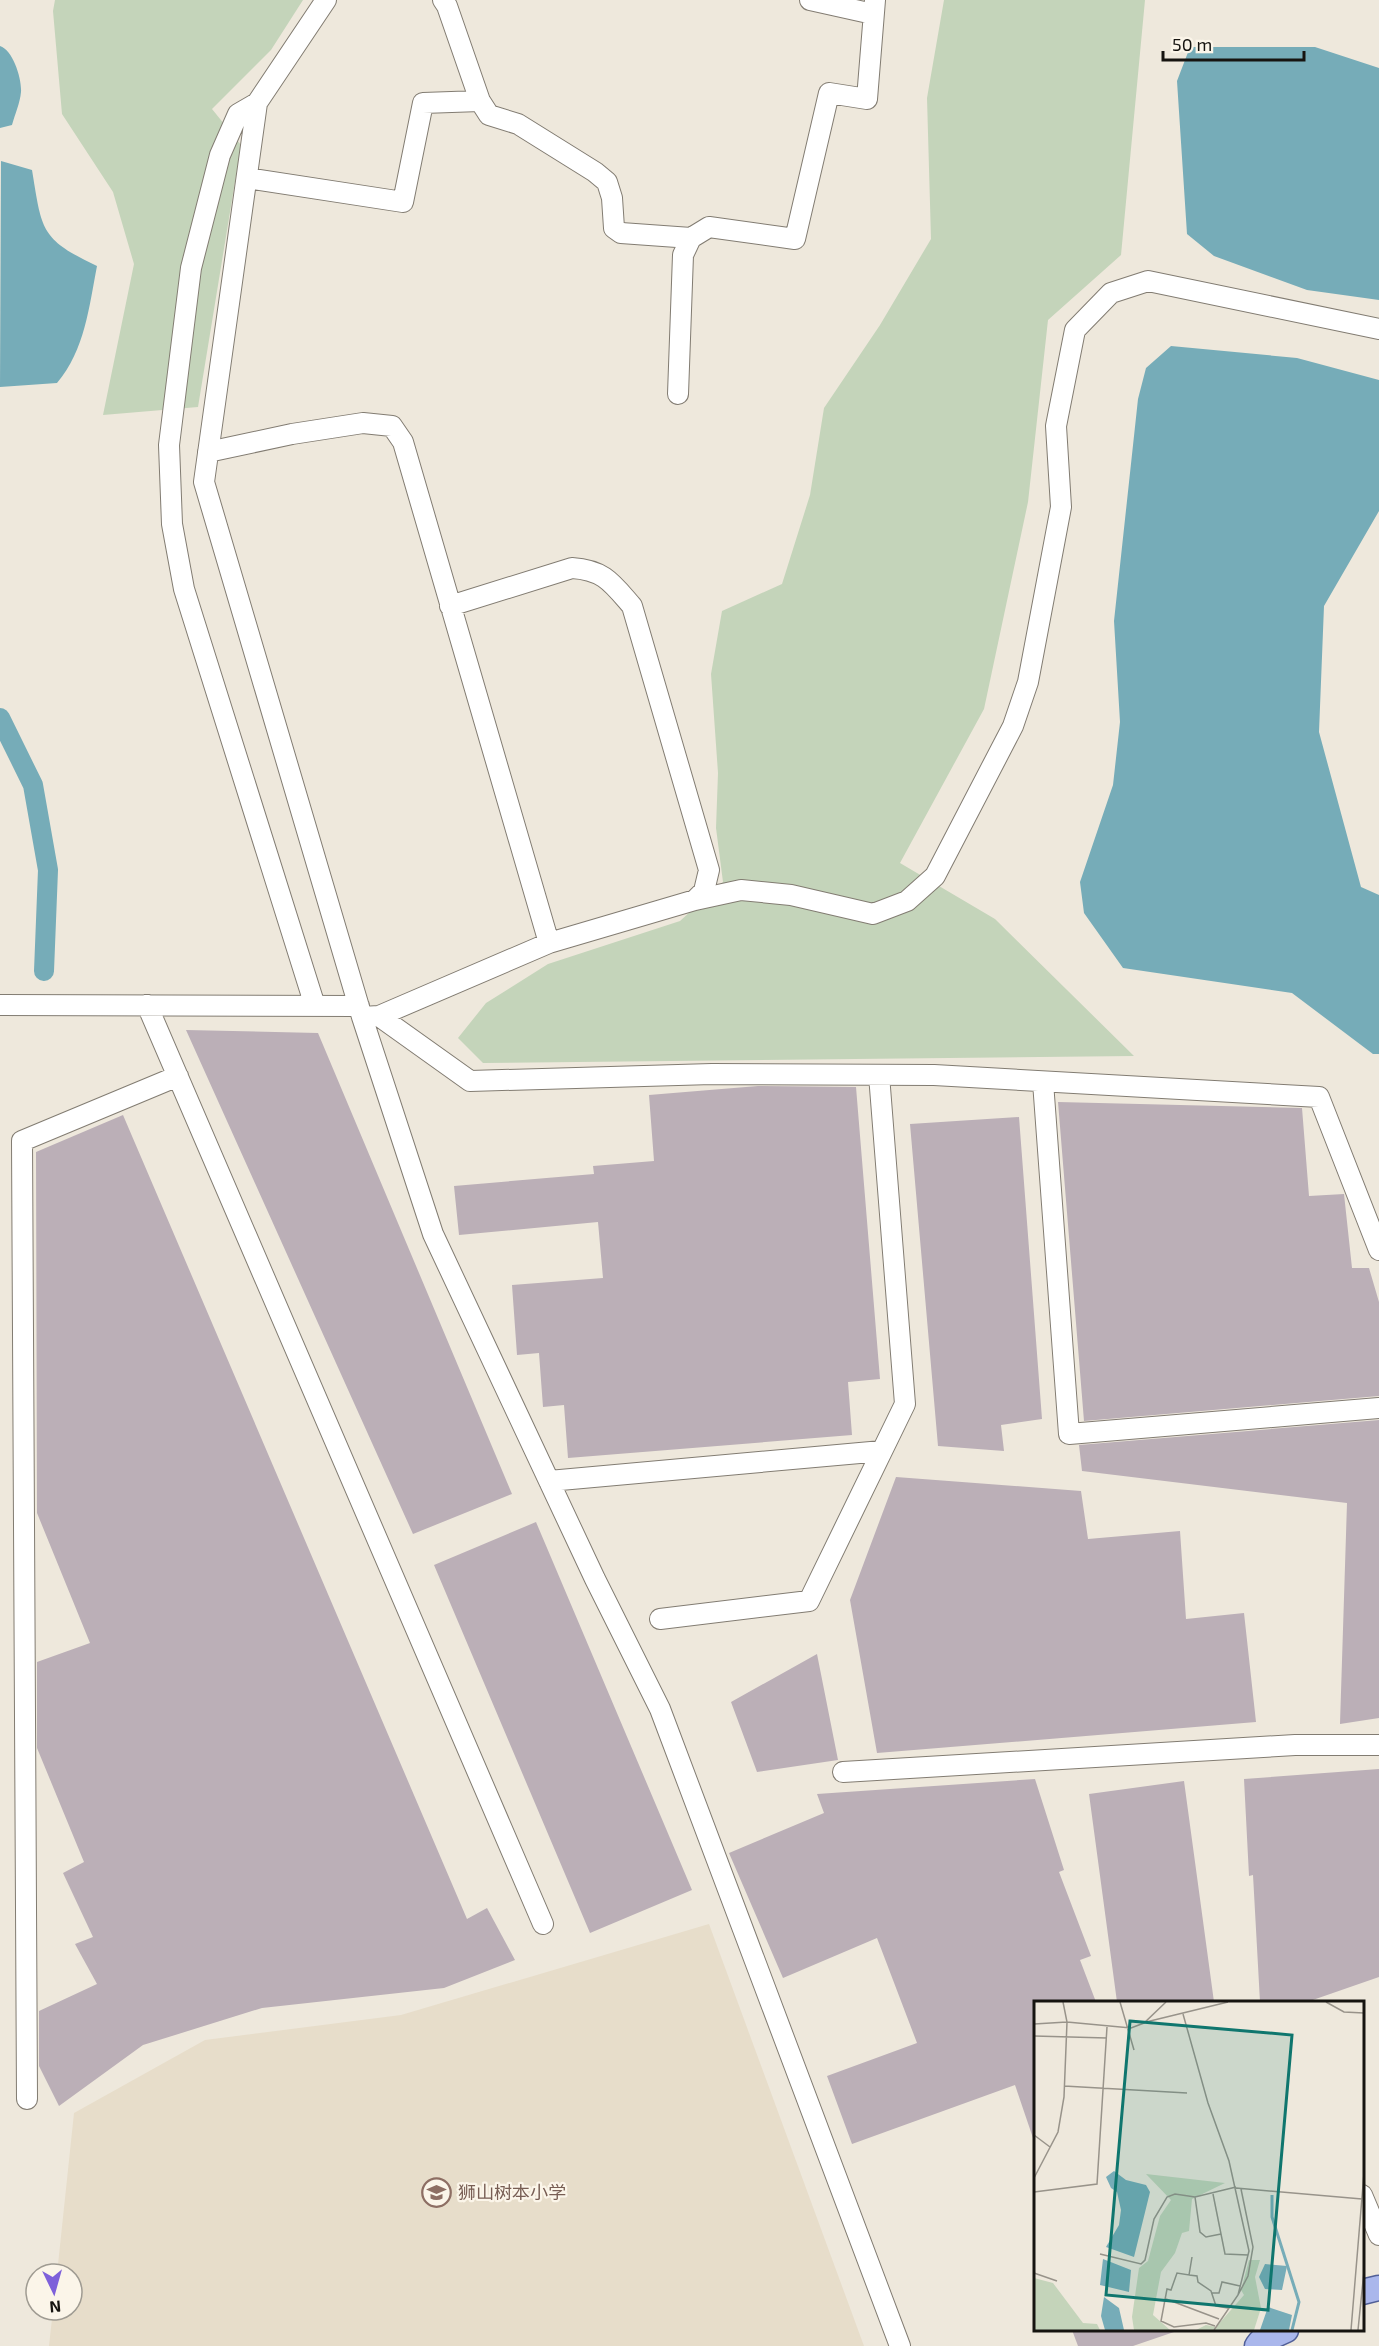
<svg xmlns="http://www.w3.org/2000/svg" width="1379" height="2346" viewBox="0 0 1379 2346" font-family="'Exo 2','Noto Sans SC',sans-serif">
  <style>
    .built { fill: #e7ddca }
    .green { fill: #c4d4ba }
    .water { fill: #76acb8 }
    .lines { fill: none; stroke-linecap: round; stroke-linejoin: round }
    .canal { stroke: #76acb8; stroke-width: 20 }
    .building { fill: #bbafb7 }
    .minor-casing { stroke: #827c72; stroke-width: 22 }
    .major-casing { stroke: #515f97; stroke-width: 27 }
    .minor { stroke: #fff; stroke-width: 20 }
    .major { stroke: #aab7ec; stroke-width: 24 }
    .labels { text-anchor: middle; stroke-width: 4.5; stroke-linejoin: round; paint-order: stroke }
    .education-label { font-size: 18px; fill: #785e54; stroke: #fbf5e9; text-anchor: start }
    .inset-river { fill: none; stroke: #76acb8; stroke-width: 3 }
    .inset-road { fill: none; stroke: #98938a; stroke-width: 1.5 }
    .view { fill: #0f766e; fill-opacity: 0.15; stroke: #0f766e; stroke-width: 3 }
    .inset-edge { fill: none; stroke: #161410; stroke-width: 3 }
  </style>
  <rect width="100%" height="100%" fill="#eee8dc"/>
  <path class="built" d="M709 1924 864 2346H49L53 2310H72V2274H57L74 2113 205 2040 401 2015Z"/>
  <path class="green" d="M55 0H303L271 50 212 109 241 145 198 407 103 415 134 264 113 192 62 114 53 11Z
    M944 0H1145L1121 255 1048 320 1028 502 984 709 900 863 995 919 1134 1056 483 1063 458 1038 486 1003 548 964 680 921 723 882 716 828 718 773 711 674 722 611 782 584 810 495 824 408 880 325 931 239 927 98Z"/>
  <path class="water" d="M0 46C13 50 22 79 21 92 20 103 15 114 12 125L0 128Z
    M1190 47H1315L1379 68V300L1307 290 1214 256 1187 234 1177 81Z
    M1 161 32 170C42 230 40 239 97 266 89 307 85 350 57 383L0 387Z
    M1171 346 1297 358 1379 380V511L1324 606 1319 732 1361 887 1379 895V1054H1373L1292 993 1123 968 1084 913 1080 882 1113 785 1120 722 1114 621 1138 399 1146 368Z"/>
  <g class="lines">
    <path class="canal" d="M0 718 33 785 48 870 44 971"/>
  </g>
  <path class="building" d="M186 1030 318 1033 512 1494 413 1534Z
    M758 1086 856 1087 880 1379 848 1382 852 1435 568 1458 564 1405 543 1407 539 1353 517 1355 512 1285 603 1278 598 1222 459 1235 454 1186 594 1174 593 1166 654 1161 649 1095Z
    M1058 1102 1302 1108 1309 1196 1344 1194 1352 1268H1369L1379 1302V1396L1084 1421Z
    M123 1115 467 1919 487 1908 515 1960 444 1988 262 2008 143 2045 59 2106 39 2066V2011L97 1984 75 1944 93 1937 63 1873 84 1862 37 1748V1662L90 1643 37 1513 36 1152Z
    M1019 1117 1042 1419 1001 1425 1004 1451 938 1446 910 1124Z
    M1379 1420V1718L1340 1724 1347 1503 1082 1471 1079 1445Z
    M896 1477 1081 1491 1088 1539 1180 1531 1186 1619 1244 1613 1256 1722 877 1753 850 1600Z
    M536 1522 692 1890 590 1933 434 1565Z
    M817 1654 838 1760 757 1772 731 1702Z
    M1379 1769V1977L1307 2002H1260L1253 1875 1249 1876 1244 1779Z
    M1035 1779 1064 1870 1059 1872 1091 1956 1080 1960 1096 2002H1035V2138H1033L1015 2085 852 2144 827 2076 917 2043 877 1938 783 1978 729 1853 824 1813 817 1794Z
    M1184 1781 1214 2002H1117L1089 1794Z
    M1072 2330H1174V2332L1133 2346H1078Z"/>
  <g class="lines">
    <defs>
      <path id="minor" d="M326 0 257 103 204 482 362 1017 433 1234 595 1579 660 1709 900 2346
        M443 0 447 6 480 101 489 115 518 124 595 172 607 182 612 198 614 228 621 233 691 238
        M810 0 873 14
        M257 103 238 114 220 155 191 268 169 445 172 524 184 589 315 1006
        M247 178 403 202 423 103 480 101
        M678 394 683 255 691 238 709 227 795 239 829 93 867 99 875 0
        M208 452 292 434 363 423 392 426 403 442 549 943
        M450 606 572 568C604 570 612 583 632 606L709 870 704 891 695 900
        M0 1005 359 1006
        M147 1005 543 1924
        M379 1016 470 1081 712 1074 934 1075 1319 1097 1379 1250
        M362 1017 379 1016 549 943 695 900 741 890 791 895 873 914 907 901 935 876 1013 726 1028 682 1061 507 1056 426 1075 330 1111 293 1148 281 1379 329
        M1043 1082 1069 1434 1379 1408
        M549 1481 882 1451
        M660 1619 809 1601 905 1404 879 1075
        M843 1772 1295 1745H1379
        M27 2099 22 1141 178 1076
        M1362 2195 1379 2235"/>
      <path id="major" d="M1362 2292 1379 2288
        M1257 2346 1260 2342 1286 2330"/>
    </defs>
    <use href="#minor" class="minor-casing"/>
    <use href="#major" class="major-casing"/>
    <use href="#minor" class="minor"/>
    <use href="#major" class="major"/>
  </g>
  <defs>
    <symbol id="school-ring" viewBox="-11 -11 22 22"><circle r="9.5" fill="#fbf5e9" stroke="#8d6e63" stroke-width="1.5"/><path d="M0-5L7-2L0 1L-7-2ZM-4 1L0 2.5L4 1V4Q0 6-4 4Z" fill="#8d6e63"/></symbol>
  </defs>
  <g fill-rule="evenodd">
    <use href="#school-ring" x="420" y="2176" width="33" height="33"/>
  </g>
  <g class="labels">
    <g class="education-label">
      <text x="458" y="2199">狮山树本小学</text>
    </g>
  </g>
  <g transform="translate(1034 2001)">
    <rect width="330" height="330" fill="#eee8dc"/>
    <path d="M112 173 191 182 158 198 155 230 148 232 141 252 127 271 119 314 136 329H100L98 316 105 267 114 260 126 215 137 199ZM215 259H226L221 276 227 307 220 329H162L172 324 182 326 210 294 207 289ZM0 277 19 282 49 322 63 323 66 329H0Z" fill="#c4d4ba"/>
    <path d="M80 170 92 179 112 184 116 191 100 256 72 246 85 224 87 209 83 191 77 187 72 176ZM69 258 97 269 95 291 66 284ZM231 263 253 265 248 289 231 288 225 276ZM70 296 85 307 90 329H71L67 315ZM234 306 258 314 255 329H226Z" fill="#76acb8"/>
    <path class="inset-river" d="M238 194V216L265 301 258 329"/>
    <path class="inset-road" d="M86 1 100 49M292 1 310 11 330 12M149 13 174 102 195 160 215 250 204 294 180 329M112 21 194 1M0 23 33 21 97 27 110 22 132 1M0 35 73 37M30 85 153 92M0 134 16 146M0 177 24 131 30 96 33 21 29 1M202 187 328 198M0 191 63 183 73 26M179 193 191 253 214 254M161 196 166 231 172 236 187 233M66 253 107 263 111 259 120 218 133 196 141 193 161 196 202 186M158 256 155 274 143 272 137 289 133 288 127 320 140 326 172 322 181 325M0 272 23 280M155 274 163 275 164 281 177 290 182 305 194 307M178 292H185L188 281 206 285M204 294 214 275 219 246 207 188M132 298 185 318M317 329 330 172M324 329 330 270"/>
    <path class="view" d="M96 20 258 34 234 309 72 294Z"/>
    <rect width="330" height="330" class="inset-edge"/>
  </g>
  <g transform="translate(54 2292) rotate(175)"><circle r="28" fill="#fbf5e9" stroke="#9f9b92" stroke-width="1.5"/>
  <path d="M0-4.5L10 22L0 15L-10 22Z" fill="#7e60da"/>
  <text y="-9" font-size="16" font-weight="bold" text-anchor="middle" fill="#161410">N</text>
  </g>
  <path d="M1163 51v9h141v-9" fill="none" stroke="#161410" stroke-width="3"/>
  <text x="1172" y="51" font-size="18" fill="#161410" stroke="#fbf5e9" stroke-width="4.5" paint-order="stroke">50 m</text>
</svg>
